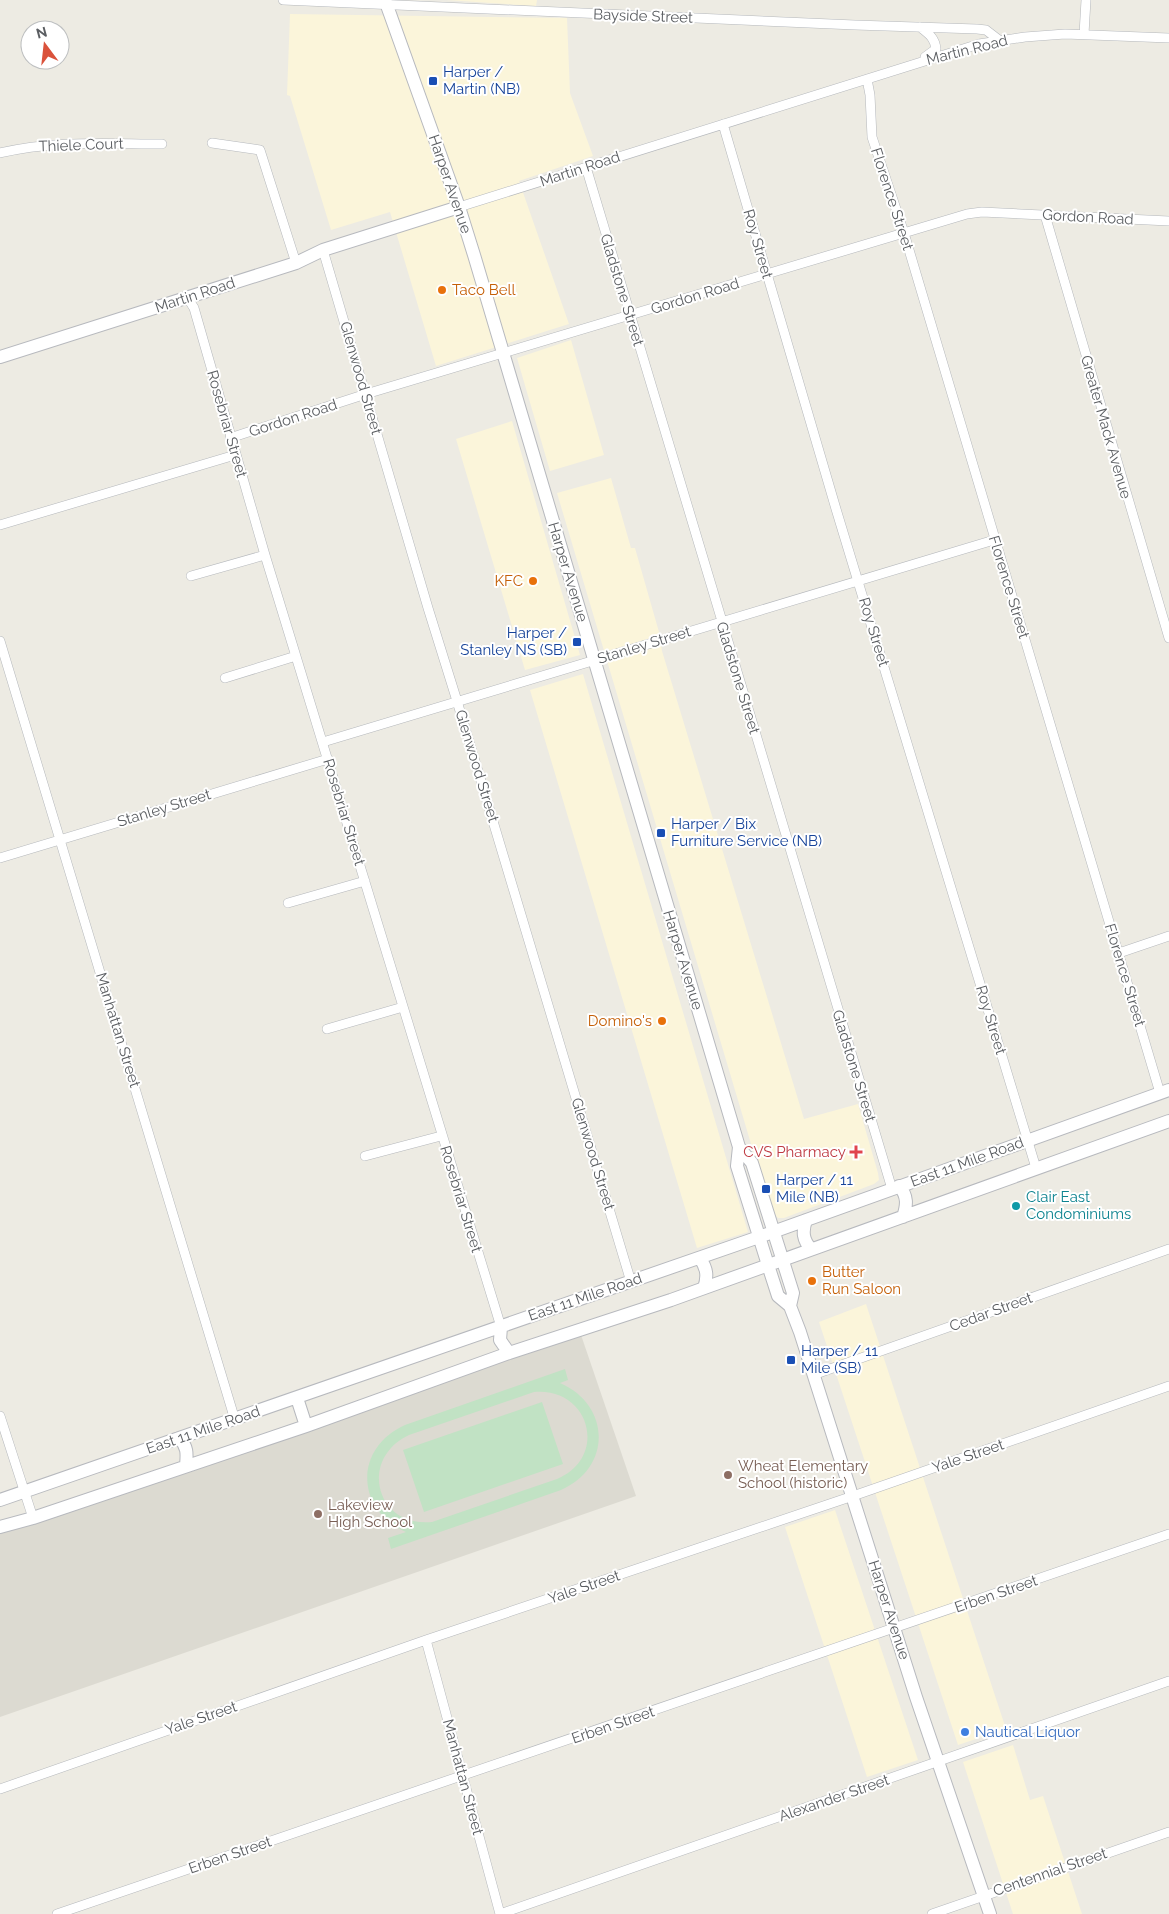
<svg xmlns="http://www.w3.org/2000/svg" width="1169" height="1914" viewBox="0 0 1169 1914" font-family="Raleway,sans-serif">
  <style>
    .commercial { fill: #fbf5da }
    .education { fill: #dcdad1 }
    .green { fill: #c1e2c4; fill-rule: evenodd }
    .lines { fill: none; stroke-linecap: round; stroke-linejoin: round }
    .street-casing { stroke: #b5b8bc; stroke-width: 10 }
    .secondary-casing { stroke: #b7b9be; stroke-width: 14 }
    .street { stroke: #fff; stroke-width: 9 }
    .secondary { stroke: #fff; stroke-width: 12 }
    .transit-dot { fill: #1a4fb4; stroke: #fff; stroke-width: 2 }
    .food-dot { fill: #e8710a; stroke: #fff; stroke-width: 2 }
    .health-dot { fill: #e0444e; stroke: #fff; stroke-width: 2 }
    .culture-dot { fill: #0f9aa8; stroke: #fff; stroke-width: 2 }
    .education-dot { fill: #8d6e63; stroke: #fff; stroke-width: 2 }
    .shop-dot { fill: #3f7fe0; stroke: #fff; stroke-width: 2 }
    .labels { text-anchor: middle; stroke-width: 4; stroke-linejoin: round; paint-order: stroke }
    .street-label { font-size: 15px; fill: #5b5e62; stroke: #fff }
    .transit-label { font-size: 15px; fill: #164399; stroke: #fff; text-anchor: start }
    .food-label { font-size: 15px; fill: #c56008; stroke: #fff; text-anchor: start }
    .health-label { font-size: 15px; fill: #be3a42; stroke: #fff; text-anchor: end }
    .culture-label { font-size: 15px; fill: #0d838f; stroke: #fff; text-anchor: start }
    .education-label { font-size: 15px; fill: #785e54; stroke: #fff; text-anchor: start }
    .shop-label { font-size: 15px; fill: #366cbe; stroke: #fff; text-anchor: start }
  </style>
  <rect width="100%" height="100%" fill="#edebe3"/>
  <path class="commercial" d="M446 0H537L536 6Z
    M290 14 567 18 570 93 593 156 519 181 569 324 436 366 390 212 331 230 290 96 287 95Z
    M571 340 604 455 550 471 517 358Z
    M512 421 580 655 525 670 456 439Z
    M611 478 631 548H635L659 632 662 651 804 1119 858 1104 878 1173 879 1180 874 1184 784 1218H778L774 1214 760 1174 557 493Z
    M583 674 748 1232 697 1248 530 690Z
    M866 1304 1006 1729 958 1745 819 1322Z
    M835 1510 918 1760 867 1777 785 1527Z
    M1013 1745 1030 1800 1043 1796 1082 1914H1013L963 1762Z"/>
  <path class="education" d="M580 1332 636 1496 0 1717V1533Z"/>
  <path class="green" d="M565 1369 568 1380 560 1383C611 1405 612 1468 561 1490L391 1549 388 1538 406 1532C355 1509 354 1448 405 1425ZM534 1392C590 1387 609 1457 557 1479L432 1522C376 1528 358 1459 409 1435Z
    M542 1402 563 1464 424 1512 403 1450Z"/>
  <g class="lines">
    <defs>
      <path id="street" d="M283 0 855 25 977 29 986 30 999 40
        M920 27C929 34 935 38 936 49L925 57
        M1084 34 1086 0
        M867 79 870 95 872 137 904 233 1160 1093
        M723 124 836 509 1036 1168
        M212 143 260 150 296 263
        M0 153C53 140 108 144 162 144
        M586 167 892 1189
        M459 207 979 44 1025 37 1065 34 1169 38
        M1045 215 1169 638
        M323 250 428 608 457 701 631 1282
        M187 297 194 308 265 555 501 1327
        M230 438 366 394 967 214 982 212 1169 221
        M0 525 235 455
        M191 576 265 555
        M0 641 235 1420
        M225 678 296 656
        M323 742 994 540
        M0 858 328 759
        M288 903 365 881
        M1119 953 1169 936
        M327 1029 403 1007
        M365 1156 441 1136
        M813 1375 1169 1249
        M0 1416 33 1518
        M426 1640 500 1914
        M0 1789 426 1640 853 1496 1169 1386
        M57 1914 1169 1534
        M500 1914 1169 1681
        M932 1914 1169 1832"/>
      <path id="secondary" d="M385 0 459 207 474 255 739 1147 752 1163 793 1293 790 1306
        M0 357 296 263 323 250 459 207
        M739 1147 737 1166 768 1265 778 1296 790 1306 800 1332 916 1697 990 1914
        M899 1186C908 1196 907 1205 903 1217
        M806 1220C802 1232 803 1240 811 1249
        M700 1258C707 1269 708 1276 704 1288
        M501 1327 500 1340 509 1353
        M297 1398 306 1426
        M179 1438C188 1447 187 1454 186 1466
        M0 1500 759 1237 1169 1090
        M0 1527 33 1518 306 1426 509 1353 671 1300 1169 1121"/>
    </defs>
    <use href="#street" class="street-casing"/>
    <use href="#secondary" class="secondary-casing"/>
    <use href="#street" class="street"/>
    <use href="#secondary" class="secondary"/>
  </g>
  <g class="transit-dot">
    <rect x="428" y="76" width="10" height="10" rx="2.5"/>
    <rect x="572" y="637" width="10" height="10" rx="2.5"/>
    <rect x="656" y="828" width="10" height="10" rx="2.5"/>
    <rect x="761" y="1184" width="10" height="10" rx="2.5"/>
    <rect x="786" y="1355" width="10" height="10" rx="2.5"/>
  </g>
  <g class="food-dot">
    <circle cx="442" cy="290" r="5"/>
    <circle cx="533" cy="581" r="5"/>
    <circle cx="662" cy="1021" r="5"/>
    <circle cx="812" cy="1281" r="5"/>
  </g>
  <path class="health-dot" d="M853.5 1144.5h5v5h5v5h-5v5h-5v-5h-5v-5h5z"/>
  <circle class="culture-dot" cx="1016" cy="1206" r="5"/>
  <g class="education-dot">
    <circle cx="728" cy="1475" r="5"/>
    <circle cx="318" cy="1514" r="5"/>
  </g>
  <circle class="shop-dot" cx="965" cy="1732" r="5"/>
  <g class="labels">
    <g class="street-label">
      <text transform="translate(643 16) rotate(2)" y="5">Bayside Street</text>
      <text transform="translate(967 50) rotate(-14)" y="5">Martin Road</text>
      <text transform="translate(81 145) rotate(-2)" y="5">Thiele Court</text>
      <text transform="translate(580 169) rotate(-18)" y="5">Martin Road</text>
      <text transform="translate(450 184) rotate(71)" y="5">Harper Avenue</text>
      <text transform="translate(892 199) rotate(72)" y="5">Florence Street</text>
      <text transform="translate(1088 217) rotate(3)" y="5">Gordon Road</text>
      <text transform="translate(758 244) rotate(74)" y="5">Roy Street</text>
      <text transform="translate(622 290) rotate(73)" y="5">Gladstone Street</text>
      <text transform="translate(195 295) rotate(-18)" y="5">Martin Road</text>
      <text transform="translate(695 296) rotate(-17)" y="5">Gordon Road</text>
      <text transform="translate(361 378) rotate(74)" y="5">Glenwood Street</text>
      <text transform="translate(293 418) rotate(-18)" y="5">Gordon Road</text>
      <text transform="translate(227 424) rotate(74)" y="5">Rosebriar Street</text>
      <text transform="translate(1106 427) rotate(74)" y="5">Greater Mack Avenue</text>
      <text transform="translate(568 572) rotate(73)" y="5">Harper Avenue</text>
      <text transform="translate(1009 587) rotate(73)" y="5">Florence Street</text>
      <text transform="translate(874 632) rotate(73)" y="5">Roy Street</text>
      <text transform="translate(644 645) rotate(-17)" y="5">Stanley Street</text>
      <text transform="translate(738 678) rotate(73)" y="5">Gladstone Street</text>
      <text transform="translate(477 766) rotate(73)" y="5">Glenwood Street</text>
      <text transform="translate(164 808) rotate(-17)" y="5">Stanley Street</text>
      <text transform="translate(344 812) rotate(73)" y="5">Rosebriar Street</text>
      <text transform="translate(683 960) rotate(73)" y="5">Harper Avenue</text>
      <text transform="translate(1125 975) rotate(73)" y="5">Florence Street</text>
      <text transform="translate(991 1020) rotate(73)" y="5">Roy Street</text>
      <text transform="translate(118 1030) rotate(73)" y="5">Manhattan Street</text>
      <text transform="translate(854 1066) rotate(73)" y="5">Gladstone Street</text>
      <text transform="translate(593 1154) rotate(73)" y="5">Glenwood Street</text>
      <text transform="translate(967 1162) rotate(-20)" y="5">East 11 Mile Road</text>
      <text transform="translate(461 1199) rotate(73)" y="5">Rosebriar Street</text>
      <text transform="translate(585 1297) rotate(-19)" y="5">East 11 Mile Road</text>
      <text transform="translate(991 1312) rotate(-20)" y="5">Cedar Street</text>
      <text transform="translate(203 1430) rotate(-19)" y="5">East 11 Mile Road</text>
      <text transform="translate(968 1456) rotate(-19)" y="5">Yale Street</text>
      <text transform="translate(584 1587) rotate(-19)" y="5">Yale Street</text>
      <text transform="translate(996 1594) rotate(-19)" y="5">Erben Street</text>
      <text transform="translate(889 1610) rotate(72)" y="5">Harper Avenue</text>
      <text transform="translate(201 1718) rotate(-19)" y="5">Yale Street</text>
      <text transform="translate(613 1725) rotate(-19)" y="5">Erben Street</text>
      <text transform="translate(463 1777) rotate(75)" y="5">Manhattan Street</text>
      <text transform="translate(834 1798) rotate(-19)" y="5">Alexander Street</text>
      <text transform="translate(230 1855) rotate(-19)" y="5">Erben Street</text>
      <text transform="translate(1050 1872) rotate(-19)" y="5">Centennial Street</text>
    </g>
    <g class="transit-label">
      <text x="443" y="77">Harper /<tspan x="443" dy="17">Martin (NB)</tspan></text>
      <text x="567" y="638" text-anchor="end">Harper /<tspan x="567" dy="17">Stanley NS (SB)</tspan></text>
      <text x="671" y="829">Harper / Bix<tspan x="671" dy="17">Furniture Service (NB)</tspan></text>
      <text x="776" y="1185">Harper / 11<tspan x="776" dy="17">Mile (NB)</tspan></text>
      <text x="801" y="1356">Harper / 11<tspan x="801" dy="17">Mile (SB)</tspan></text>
    </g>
    <g class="food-label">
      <text x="452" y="295">Taco Bell</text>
      <text x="523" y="586" text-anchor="end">KFC</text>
      <text x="652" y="1026" text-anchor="end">Domino's</text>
      <text x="822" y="1277">Butter<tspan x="822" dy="17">Run Saloon</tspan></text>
    </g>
    <g class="health-label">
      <text x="846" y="1157">CVS Pharmacy</text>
    </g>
    <g class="culture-label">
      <text x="1026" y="1202">Clair East<tspan x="1026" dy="17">Condominiums</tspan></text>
    </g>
    <g class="education-label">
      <text x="738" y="1471">Wheat Elementary<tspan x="738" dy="17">School (historic)</tspan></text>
      <text x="328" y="1510">Lakeview<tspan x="328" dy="17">High School</tspan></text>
    </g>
    <g class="shop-label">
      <text x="975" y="1737">Nautical Liquor</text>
    </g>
  </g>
  <g transform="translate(45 45) rotate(345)"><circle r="24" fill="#ffffff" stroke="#bdbfc0"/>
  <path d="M0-4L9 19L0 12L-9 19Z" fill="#da523b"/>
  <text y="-8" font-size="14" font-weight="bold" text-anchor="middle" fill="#5b5e62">N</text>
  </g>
</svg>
